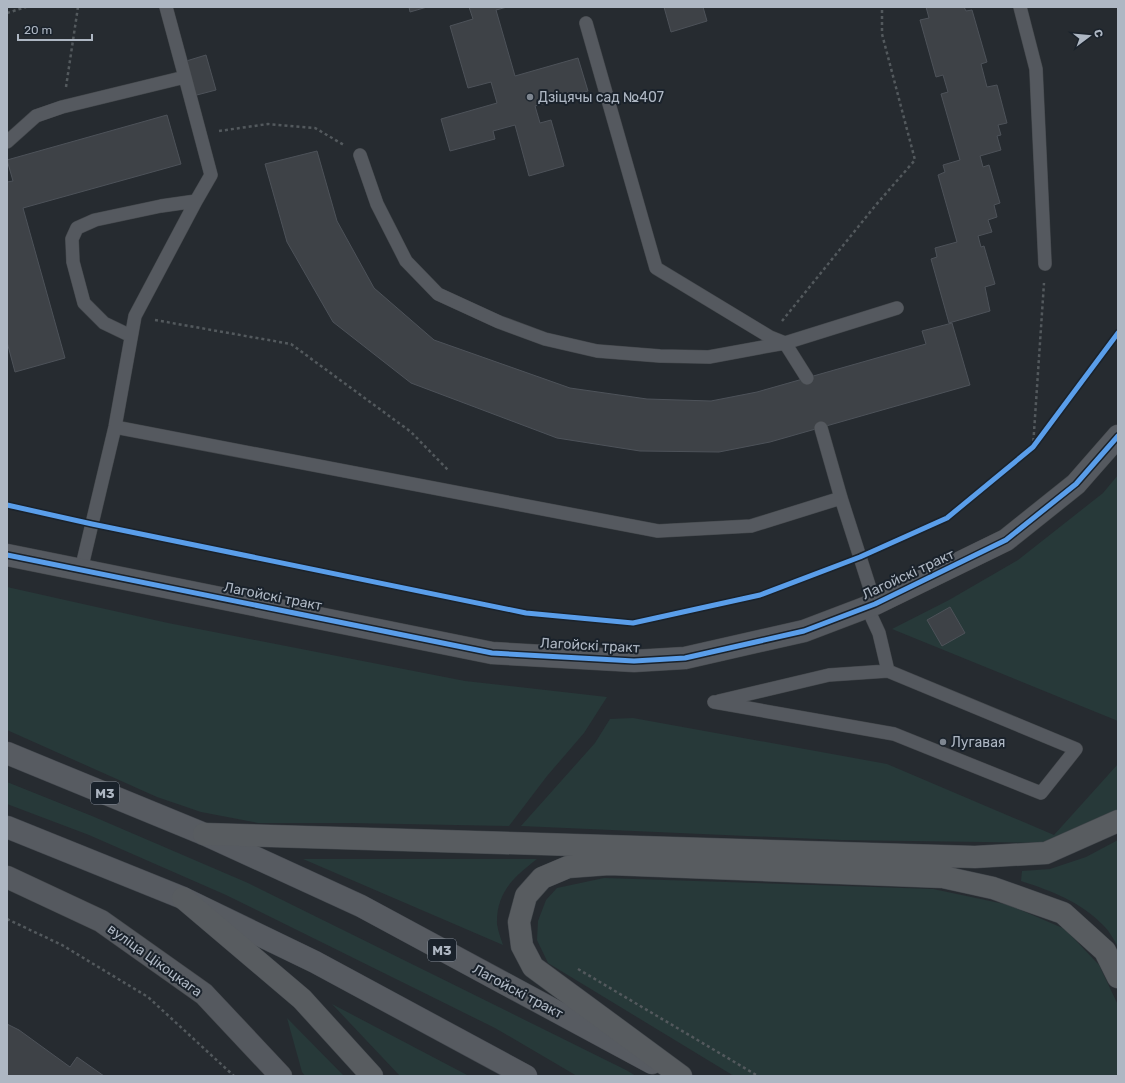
<svg xmlns="http://www.w3.org/2000/svg" width="1125" height="1083" viewBox="0 0 1125 1083" font-family="Rubik,sans-serif">
  <style>
    .green { fill: #273939 }
    .building { fill: #3e4247; stroke: #4d5259 }
    .lines { fill: none; stroke-linecap: round; stroke-linejoin: round }
    .service-casing { stroke: #43474b; stroke-width: 14 }
    .minor-casing { stroke: #43474b; stroke-width: 23 }
    .primary-casing { stroke: #42474d; stroke-width: 23 }
    .trunk-casing { stroke: #42474c; stroke-width: 23 }
    .path { stroke: #53595d; stroke-width: 2.5; stroke-dasharray: 3 3; stroke-linecap: butt }
    .service { stroke: #55595f; stroke-width: 13 }
    .minor { stroke: #55595f; stroke-width: 22 }
    .primary { stroke: #575b61; stroke-width: 22 }
    .trunk { stroke: #585c60; stroke-width: 22 }
    .cycleway-casing { stroke: #1a222b; stroke-width: 8 }
    .cycleway { stroke: #5a9eea; stroke-width: 5 }
    .poi-dot { fill: #7e8690; stroke: #1a222b; stroke-width: 1.5 }
    .labels { text-anchor: middle; stroke-width: 4; stroke-linejoin: round; paint-order: stroke }
    .shield { fill: #1a222b; stroke: #828a95; stroke-width: 1 }
    .shield-label { font-size: 13px; font-weight: bold; fill: #aeb7c3 }
    .poi-label { font-size: 14px; fill: #aeb7c3; stroke: #1a222b; text-anchor: start }
    .street-label { font-size: 14px; fill: #aeb7c3; stroke: #1a222b }
  </style>
  <rect width="100%" height="100%" fill="#262b30"/>
  <path class="green" d="M1118 475V721L892 629 949 600 1018 560 1103 493Z
    M7 587 168 623 465 681 607 697 584 733 547 776 509 826 350 823H258L201 812 157 797 7 730Z
    M633 718 887 764 1054 835 1118 764V816L1051 843 841 840 521 826 595 743 610 719Z
    M7 782 92 816 248 883 626 1070 636 1076H577L495 1028 226 895 89 835 7 804Z
    M1118 840V947C1114 940 1110 932 1104 926 1081 902 1052 891 1021 881L1022 871 1050 869 1086 857Z
    M303 859H537C514 877 496 892 497 924 498 931 501 939 503 945Z
    M604 878 933 889 1009 905 1065 929 1099 965 1118 1005V1076H734L548 963 537 940 538 921 546 900 557 888Z
    M332 1004 469 1076H400Z
    M287 1018 344 1076H305L302 1072Z"/>
  <path class="building" d="M409 7H427L410 12Z
    M469 7H507L496 10 515 76 578 58 588 91 535 106 540 123 551 120 564 166 529 176 515 125 493 131 495 139 450 151 441 119 497 103 491 82 468 88 450 26 473 19Z
    M664 7H703L707 21 671 32Z
    M926 7H964L966 11 972 10 987 62 981 64 987 87 997 85 1007 123 998 125 1001 135 997 136 1001 150 980 156 983 167 989 165 1000 203 994 205 997 217 988 220 992 232 978 236 981 247 984 246 995 284 985 287 990 311 949 323 931 259 937 257 935 248 957 242 938 175 945 172 943 165 960 160 941 94 948 92 943 75 936 77 920 20 929 18Z
    M206 55 216 90 193 96 183 62Z
    M167 115 181 164 23 208 65 358 15 372 7 342V182L13 181 7 160Z
    M317 151 337 221 374 288 434 340 570 388 647 399 711 401 757 392 926 344 922 331 952 323 970 385 770 442 719 452 640 451 557 438 411 383 333 322 287 242 265 164Z
    M950 607 965 633 942 646 927 620Z
    M7 1024 19 1030 70 1067 77 1057 104 1076H7Z"/>
  <g class="lines">
    <defs>
      <path id="service" d="M166 7 185 77
        M1020 7 1036 69 1045 264
        M7 142 36 116 62 107 185 77 211 175 196 201 135 316 115 427 81 570
        M360 155 377 204 406 261 438 294 499 322 545 339 597 351 660 356 709 357 785 343 770 337 656 268 586 23
        M131 336 104 323 84 303 73 262 72 239 77 228 95 220 161 206 196 201
        M807 378 785 343 897 308
        M115 427 658 531 751 526 841 498
        M821 428 841 498 875 604
        M719 701 829 675 888 671
        M714 702 894 734 1041 793 1076 749 888 671 879 633 867 607"/>
      <path id="minor" d="M7 555 492 653 634 661 685 658 804 631 875 604 1006 540 1076 484 1118 436
        M7 877 101 921 204 994 281 1076"/>
      <path id="primary" d="M7 753 204 834 361 906 652 1063
        M7 827 183 898 315 962 526 1076"/>
      <path id="trunk" d="M204 834 975 857 1046 853 1118 821
        M183 898 302 999 372 1076
        M681 1076 533 967 522 946 519 922 526 896 542 878 568 867 609 864 943 877 993 888 1063 913 1105 951 1118 977"/>
    </defs>
    <use href="#service" class="service-casing"/>
    <use href="#minor" class="minor-casing"/>
    <use href="#primary" class="primary-casing"/>
    <use href="#trunk" class="trunk-casing"/>
    <path class="path" d="M7 13 26 7
      M66 87 78 7
      M219 131 268 124 315 128 344 145
      M155 320 291 344 411 432 449 471
      M782 321 875 206 915 160 882 34V7
      M1033 447 1044 283
      M7 919 62 945 148 997 234 1076
      M578 969 758 1076"/>
    <use href="#service" class="service"/>
    <use href="#minor" class="minor"/>
    <use href="#primary" class="primary"/>
    <use href="#trunk" class="trunk"/>
    <defs>
      <path id="cycleway" d="M7 505 92 524 526 613 633 623 760 595 860 557 947 518 1033 447 1118 333
        M7 555 492 653 634 661 685 658 804 631 875 604 1006 540 1076 484 1118 436"/>
    </defs>
    <use href="#cycleway" class="cycleway-casing"/>
    <use href="#cycleway" class="cycleway"/>
  </g>
  <g class="poi-dot">
    <circle cx="530" cy="97" r="4"/>
    <circle cx="943" cy="742" r="4"/>
  </g>
  <g class="labels">
    <g class="shield">
      <rect x="91" y="782" width="28" height="22" rx="3"/>
      <rect x="428" y="939" width="28" height="22" rx="3"/>
    </g>
    <g class="shield-label">
      <text x="105" y="798">М3</text>
      <text x="442" y="955">М3</text>
    </g>
    <g class="poi-label">
      <text x="538" y="102">Дзіцячы сад №407</text>
      <text x="951" y="747">Лугавая</text>
    </g>
    <g class="street-label">
      <text transform="translate(908 574) rotate(-25)" y="5">Лагойскі тракт</text>
      <text transform="translate(273 596) rotate(11)" y="5">Лагойскі тракт</text>
      <text transform="translate(590 645) rotate(3)" y="5">Лагойскі тракт</text>
      <text transform="translate(155 960) rotate(36)" y="5">вуліца Цікоцкага</text>
      <text transform="translate(518 991) rotate(28)" y="5">Лагойскі тракт</text>
    </g>
  </g>
  <rect width="1125" height="1083" fill="none" stroke="#aeb7c3" stroke-width="16"/>
  <g transform="translate(1089 36) rotate(74)" stroke="#1a222b" stroke-width="3" paint-order="stroke">
  <path d="M0-3L7 15L0 10L-7 15Z" fill="#aeb7c3"/>
  <text y="-6" font-size="11" font-weight="bold" text-anchor="middle" fill="#aeb7c3">С</text>
  </g>
  <path d="M18 34v6h74v-6" fill="none" stroke="#aeb7c3" stroke-width="2"/>
  <text x="24" y="34" font-size="12" fill="#aeb7c3" stroke="#1a222b" stroke-width="3" paint-order="stroke">20 m</text>
</svg>
